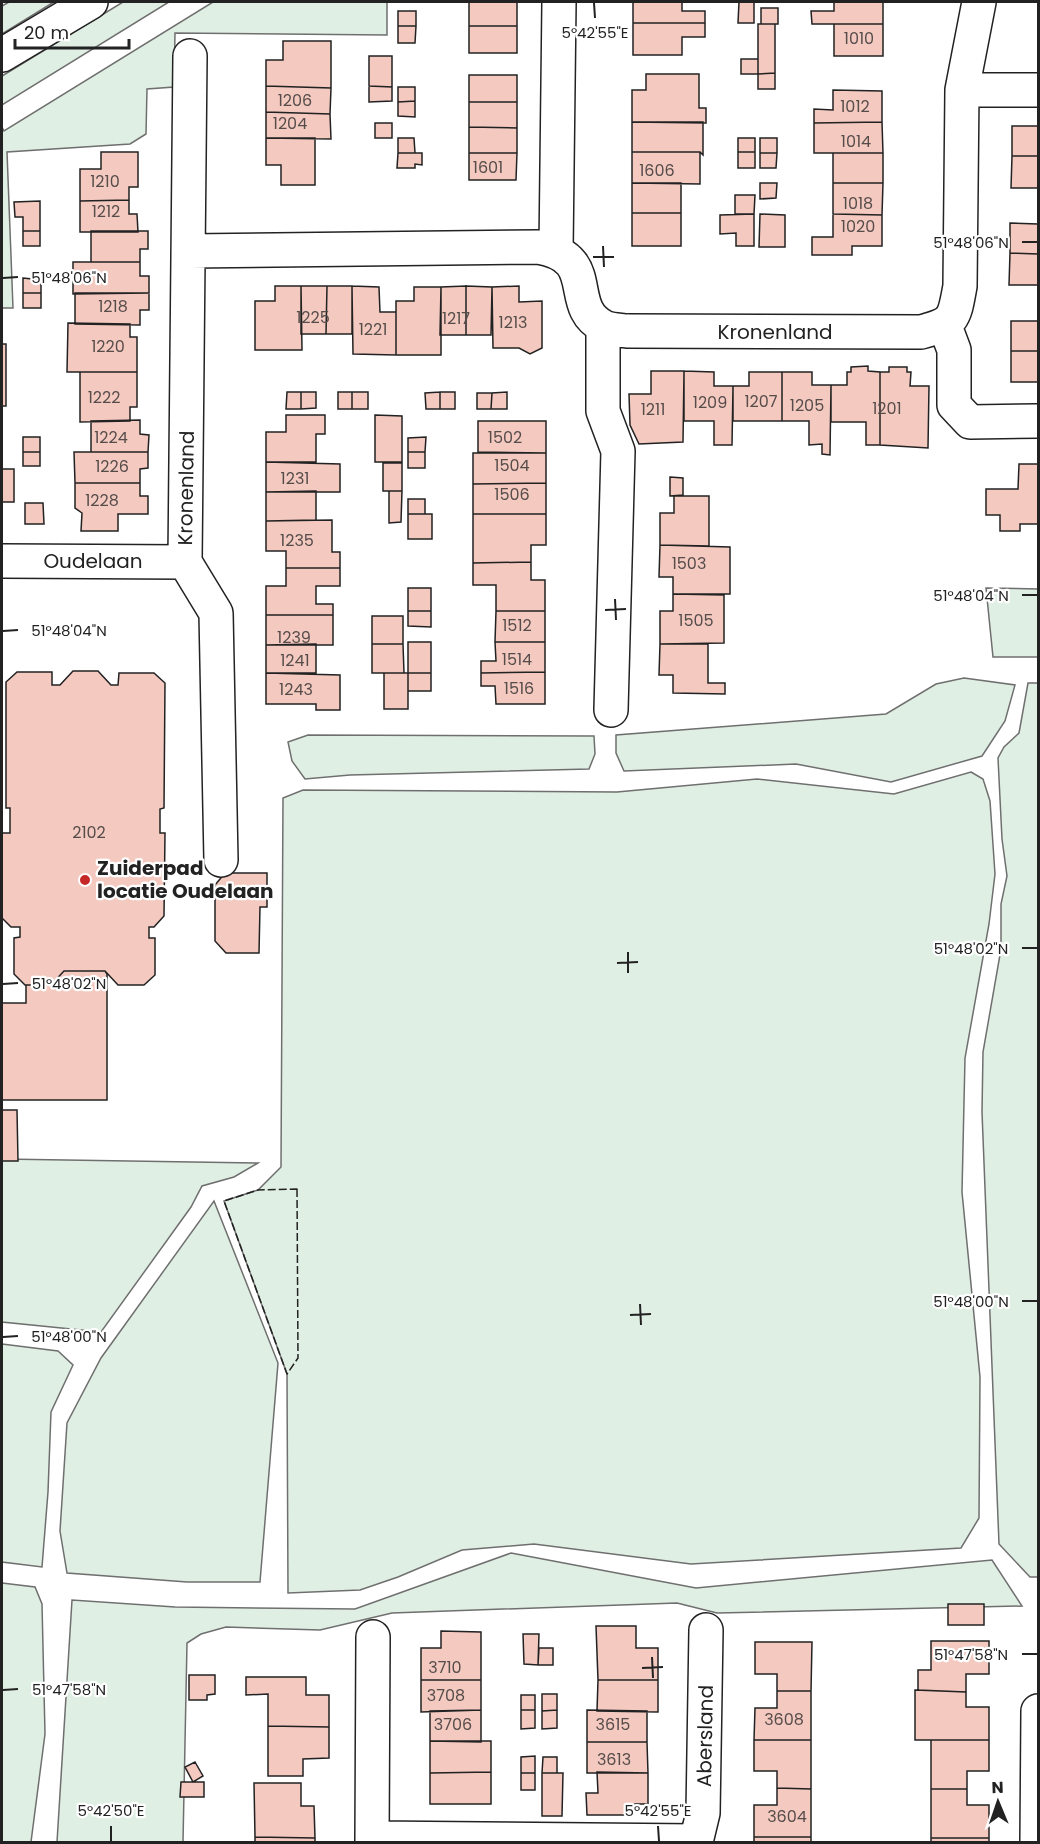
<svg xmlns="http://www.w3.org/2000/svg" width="1040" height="1844" viewBox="0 0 1040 1844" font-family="Poppins,sans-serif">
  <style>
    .green { fill: #e0efe3; stroke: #6f6f6f; stroke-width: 1.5 }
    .building { fill: #f3c9c0; stroke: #222; stroke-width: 1.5 }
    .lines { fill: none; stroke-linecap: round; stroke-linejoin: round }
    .minor-casing { stroke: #222; stroke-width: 36 }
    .tertiary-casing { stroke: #222; stroke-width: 36 }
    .minor { stroke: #fff; stroke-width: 33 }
    .tertiary { stroke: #fff; stroke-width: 33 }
    .fence { stroke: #222; stroke-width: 1.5; stroke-dasharray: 8 3; stroke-linecap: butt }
    .ticks { fill: none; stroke: #222; stroke-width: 2 }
    .poi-dot { fill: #c62828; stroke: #fff; stroke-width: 2 }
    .labels { text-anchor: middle; stroke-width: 4.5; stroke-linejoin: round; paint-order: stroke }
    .number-label { font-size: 16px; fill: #564c4a }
    .street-label { font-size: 20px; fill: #222; stroke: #fff }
    .poi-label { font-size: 20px; font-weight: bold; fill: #222; stroke: #fff; text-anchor: start }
    .ticks-label { font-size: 15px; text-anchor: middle; fill: #222; stroke: #fff; stroke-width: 4.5; stroke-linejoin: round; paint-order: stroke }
  </style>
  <rect width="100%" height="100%" fill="#fff"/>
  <path class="green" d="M9 2H54L2 34V6Z
    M123 2H169L2 105V76Z
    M213 2H387V35L175 33 174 87 147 89 146 134 130 144 7 152 13 308H2V127L4 131Z
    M986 588 1038 589V657H993Z
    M964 678 1015 685 1005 721 982 756 891 782 796 764 624 771 616 753V735L886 714 936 684Z
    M1028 683H1038V1577H1030L999 1544 982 1112 983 1052 1001 949V904L1007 876 1002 839 998 758 1004 747 1019 733Z
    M308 735 594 736 595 754 589 769 350 775 305 779 292 761 288 742Z
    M971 772 983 779 990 801 995 874 989 924 965 1058 962 1192 980 1377 979 1518 961 1548 691 1564 534 1544 462 1550 398 1577 360 1590 288 1593 287 1374 224 1201 258 1190 281 1167 283 798 303 790 617 792 757 779 894 794Z
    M2 1159 258 1163 234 1177 202 1186 191 1207 101 1332 2 1322Z
    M214 1201 278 1363 260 1582H187L67 1573 60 1531 67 1423 101 1358Z
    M2 1344 58 1351 73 1365 51 1412 48 1492 42 1567 2 1562Z
    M511 1553 696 1588 992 1560 1022 1606 717 1613 677 1603 392 1613 320 1630 226 1627 201 1634 187 1643 183 1842H57L72 1600 175 1607 355 1609Z
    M2 1583 35 1587 42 1604 45 1734 31 1842H2Z"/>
  <path class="building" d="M469 2H517V26H469Z
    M633 2H682V11H705V23H633Z
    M739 2H754V23H738Z
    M834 2H883V24H812L811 11H834Z
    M761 8H778V24H761Z
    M398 11H416V26H398Z
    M633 23H705V37H682V55H633Z
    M758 24H775V73L758 74Z
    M834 24H883V56H834Z
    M398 26H416L415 43H398Z
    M469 26H517V53H469Z
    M283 41H331V88L266 86V60H283Z
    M369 56H392V87L369 86Z
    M741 59H758V74H741Z
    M775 73V89H758V74Z
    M646 74H699V108H706V123L632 122V90H646Z
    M469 75H517V102H469Z
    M266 86 331 88 330 114 266 112Z
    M369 86 392 87V101L369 102Z
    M398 87H415V101L398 102Z
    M833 90 882 91V122L814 123V109L833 110Z
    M415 101V117L398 116V102Z
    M469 102H517V128L469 127Z
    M266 112 330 114 331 139 266 138Z
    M632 122H703V155L700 152H632Z
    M882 122 883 153H814V123Z
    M375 123H392V138H375Z
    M1012 126H1038V156H1012Z
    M469 127 517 128V153H469Z
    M266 138H315V185H281V165H266Z
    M398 138H414L415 153H398Z
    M738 138H755V152H738Z
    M760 138H777V153H760Z
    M101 152H138V187H129V200L80 201V169H101Z
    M632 152H700V184L632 183Z
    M738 152H755V168H738Z
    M398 153H422V165L415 164V168H397Z
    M469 153H517L516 180H469Z
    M760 153H777L776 168H760Z
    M833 153H883V183H833Z
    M1012 156H1038V188H1011Z
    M632 183H681V213H632Z
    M760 183H777L776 198 760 199Z
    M833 183H883L882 215 833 214Z
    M735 195H755L754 214H735Z
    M129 200V214H137L138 232H80V201Z
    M40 201V231H23V217H15L14 202Z
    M632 213H681V246H632Z
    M754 214V246H736V233L720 234V215Z
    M760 214 785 215V247H759Z
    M833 214 882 215V246H852V255H812V237H833Z
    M1010 223 1038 224V254L1010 253Z
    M23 231H40V246H23Z
    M148 231V249H140V262H91V231Z
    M1010 253 1038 254V285H1009Z
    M73 262H140V276H149V293L73 294Z
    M23 278 41 280V293H23Z
    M275 286H301L302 350H255V301H275Z
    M301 286H327L326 334H301Z
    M327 286H352V334H326Z
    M352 286 379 287 380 312H396V355L353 354Z
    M466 286 492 287 491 335H466Z
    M466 286V335H440L441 287Z
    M519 286V302L542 301V348L530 354 519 348H493L492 287Z
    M414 287H441V355H396V301H414Z
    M23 293H41V308H23Z
    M149 293V310H140V325L75 324V293Z
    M1011 321H1038V351H1011Z
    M68 323 130 324V337H137V372H67Z
    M2 344H6V406H2Z
    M1011 351H1038V382H1011Z
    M868 366V371L880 372V445H866V422H831V385H847V372H851V367Z
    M889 367H907V372H911L910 386H929L928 448 880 445V372H889Z
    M651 371H684L683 442 639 444 630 425 629 394H651Z
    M684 371 714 372V386H733L732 445H714V421H684Z
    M80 372H137V407H130V421L80 422Z
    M749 372H782V421H733V386H749Z
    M782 372H812V385H831L830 455 822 454V444L809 445V421H782Z
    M287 392H301V409H286Z
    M301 392H316V408L301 409Z
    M338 392H352V409H338Z
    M352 392H368V409H352Z
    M440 392H455V409H440Z
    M440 392V409H426L425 393Z
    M507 392V409H491L492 393Z
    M477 393H492L491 409H477Z
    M286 415H325V434H316V462H266V432H286Z
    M375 415 402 416V462H375Z
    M140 420V434L149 435 148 452H91V421Z
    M478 421H546V453L478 452Z
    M23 437H40V452H23Z
    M426 437 425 452H408V438Z
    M23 452H40V466H23Z
    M74 452H148V468L140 469V483H75Z
    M408 452H425V468H408Z
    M473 453H546V483L473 484Z
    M266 462 340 464V492H266Z
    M383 463H402V491H383Z
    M1019 464H1038V524H1020V531H1000V515H986V489H1018Z
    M2 469H14V502H2Z
    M670 477 683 478V495L670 496Z
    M75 483H140V496H148V514H118V531H81L82 513 75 508Z
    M546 483V514H473V484Z
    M316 491V520L266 521V492Z
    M389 491H402L401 522 389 523Z
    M674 496H709V546L660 545V513H674Z
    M408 499H425V514H408Z
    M25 503H43L44 524H25Z
    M408 514H432V539H408Z
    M473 514H546V545H531V562L473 563Z
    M332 520V552H340V568H286V551H266V521Z
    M660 545 730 547V594H673V577H659Z
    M531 562V580H545V611H496V585H473V563Z
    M286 568H340V586H316V604H333V615H266V586H286Z
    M408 588H431V611H408Z
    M673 594 724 595V643L660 644V611H673Z
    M408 611H431V627L408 626Z
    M496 611H545V642H495Z
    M266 615H333V645H266Z
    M372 616H403V644H372Z
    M408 642H431V673H408Z
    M495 642H545V672L481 673V661H496Z
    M316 644V673H266V645Z
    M372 644H403L404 673H372Z
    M660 644H708V683H725V694L673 693V675H659Z
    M73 671H98L111 685H118L119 673H154L165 683 164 808 160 809V833H165L164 916 154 927H149V938H155V975L144 985H118L105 971H64L51 985H25L14 974V938L20 937V927H11L2 918V833H10V808H6V682L17 672H52V685H60Z
    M545 672V704H496L495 686H481V673Z
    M266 673 340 675V710H316V704H266Z
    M384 673H408V709H384Z
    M408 673H431V691H408Z
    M225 873H267V907H260L259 953H226L215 941V885Z
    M64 971H105L107 974V1100H2V1003H26V985H51Z
    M2 1110H17L18 1161H2Z
    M948 1604H984V1625H948Z
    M596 1626H636V1648H658V1680H598Z
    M441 1631 481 1632V1680H421V1648H441Z
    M523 1634H539L538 1665 524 1664Z
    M931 1641H989V1674H966V1692L918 1690V1670H931Z
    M755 1642H812L811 1691H777V1674H755Z
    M539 1648H553V1665H538Z
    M189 1675H215V1694L207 1695V1700H189Z
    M246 1677H306V1695H329V1727L268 1726V1694L246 1695Z
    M421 1680H481V1710L421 1712Z
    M598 1680H658V1712L597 1711Z
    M915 1690 966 1692V1707H989V1740H915Z
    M777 1691H811V1740H754L755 1708H777Z
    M542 1694H557V1710L542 1711Z
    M521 1695H535V1710H521Z
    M481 1710V1742L430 1741V1711Z
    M521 1710H535V1728L521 1729Z
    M557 1710V1728L542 1729V1711Z
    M587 1710 647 1711V1742H587Z
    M268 1726 329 1727V1758L303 1759V1776H268Z
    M754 1740H811V1789L777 1788V1771H754Z
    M931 1740H989V1771H967V1789H931Z
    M430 1741H491V1772L430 1773Z
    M587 1742H647L648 1773H587Z
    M535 1756V1773H521V1757Z
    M543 1757H557V1773H542Z
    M195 1762 203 1776 193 1782 185 1767Z
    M491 1772V1804H430V1773Z
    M597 1772 648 1773V1804H630V1815H587L586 1793H598Z
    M521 1773H535V1790H521Z
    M542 1773H563L562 1816H542Z
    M181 1782H204V1797H180Z
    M254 1783H301V1806H314L315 1838 255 1837Z
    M777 1788 811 1789V1837H754V1805H777Z
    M931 1789H967V1805H989V1838H931Z
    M255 1837 315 1838V1842H255Z
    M754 1837H811V1842H754Z
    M931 1838H989V1842H931Z"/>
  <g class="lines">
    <defs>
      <path id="minor" d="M190 56 185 562 216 613 221 860
        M962 90H1038
        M556 250 559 2
        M190 251 538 247C602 258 563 306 604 327 610 330 620 330 627 331L921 332C954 323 954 320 960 286L962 90 979 2
        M945 326 954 350V405L970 422 1038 421
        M603 327V411L618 451 611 710
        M2 561 185 562
        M373 1838 696 1841
        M372 1842 373 1637
        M696 1842 703 1813 706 1630
        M1037 1842 1038 1711"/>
      <path id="tertiary" d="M2 55 91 2"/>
    </defs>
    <use href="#minor" class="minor-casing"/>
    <use href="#tertiary" class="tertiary-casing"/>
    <use href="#minor" class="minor"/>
    <use href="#tertiary" class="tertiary"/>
    <path class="fence" d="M297 1189 298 1358 287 1374 224 1201 258 1190Z"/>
  </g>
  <path class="ticks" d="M594 3 595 18M1022 242H1037M603 246 604 267M593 257H614M3 278 18 277M1022 595H1037M615 599 616 620M605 610 626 609M3 631 18 630M1022 948H1037M628 952V973M617 963 638 962M3 984 18 983M1022 1301H1037M640 1304 641 1325M630 1315 651 1314M3 1337 18 1336M1022 1654H1037M652 1657 653 1678M642 1668 663 1667M3 1690 18 1689M111 1826V1841M658 1826 659 1841"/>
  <circle class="poi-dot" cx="85" cy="880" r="6"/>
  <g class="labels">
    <g class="number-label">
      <text x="859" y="44">1010</text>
      <text x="295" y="106">1206</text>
      <text x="855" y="112">1012</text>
      <text x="290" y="129">1204</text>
      <text x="856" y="147">1014</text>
      <text x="488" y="173">1601</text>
      <text x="657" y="176">1606</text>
      <text x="105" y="187">1210</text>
      <text x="858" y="209">1018</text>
      <text x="106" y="217">1212</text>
      <text x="858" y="232">1020</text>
      <text x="113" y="312">1218</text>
      <text x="313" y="323">1225</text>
      <text x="456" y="324">1217</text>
      <text x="513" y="328">1213</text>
      <text x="373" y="335">1221</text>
      <text x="108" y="352">1220</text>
      <text x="104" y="403">1222</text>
      <text x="761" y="407">1207</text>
      <text x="710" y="408">1209</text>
      <text x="807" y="411">1205</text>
      <text x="887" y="414">1201</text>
      <text x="653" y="415">1211</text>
      <text x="111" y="443">1224</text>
      <text x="505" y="443">1502</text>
      <text x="512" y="471">1504</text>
      <text x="112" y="472">1226</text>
      <text x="295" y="484">1231</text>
      <text x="512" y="500">1506</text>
      <text x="102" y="506">1228</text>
      <text x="297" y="546">1235</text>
      <text x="689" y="569">1503</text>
      <text x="696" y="626">1505</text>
      <text x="517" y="631">1512</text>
      <text x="294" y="643">1239</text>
      <text x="517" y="665">1514</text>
      <text x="295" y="666">1241</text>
      <text x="519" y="694">1516</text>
      <text x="296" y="695">1243</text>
      <text x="89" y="838">2102</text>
      <text x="445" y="1673">3710</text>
      <text x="446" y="1701">3708</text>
      <text x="784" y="1725">3608</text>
      <text x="453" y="1730">3706</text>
      <text x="613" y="1730">3615</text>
      <text x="614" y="1765">3613</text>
      <text x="787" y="1822">3604</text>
    </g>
    <g class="street-label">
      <text x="775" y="339">Kronenland</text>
      <text transform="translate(186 488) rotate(-89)" y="7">Kronenland</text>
      <text x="93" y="568">Oudelaan</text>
      <text transform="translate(705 1736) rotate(-89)" y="7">Abersland</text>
    </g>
    <g class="poi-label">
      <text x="97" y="875">Zuiderpad<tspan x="97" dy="23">locatie Oudelaan</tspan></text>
    </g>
  </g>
  <g class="ticks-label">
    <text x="595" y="38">5°42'55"E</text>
    <text x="971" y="248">51°48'06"N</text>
    <text x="69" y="283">51°48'06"N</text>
    <text x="971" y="601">51°48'04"N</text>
    <text x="69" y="636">51°48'04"N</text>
    <text x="971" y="954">51°48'02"N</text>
    <text x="69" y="989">51°48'02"N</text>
    <text x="971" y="1307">51°48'00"N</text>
    <text x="69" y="1342">51°48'00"N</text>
    <text x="971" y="1660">51°47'58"N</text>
    <text x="69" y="1695">51°47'58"N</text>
    <text x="111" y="1816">5°42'50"E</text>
    <text x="658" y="1816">5°42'55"E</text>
  </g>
  <rect width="1040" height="1844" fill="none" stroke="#222222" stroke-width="6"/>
  <g transform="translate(998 1802) rotate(358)" stroke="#ffffff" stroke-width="4.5" paint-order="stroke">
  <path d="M0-4.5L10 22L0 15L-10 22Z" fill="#222222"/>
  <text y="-9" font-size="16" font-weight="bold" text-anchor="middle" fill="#222222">N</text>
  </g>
  <path d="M15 39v9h114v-9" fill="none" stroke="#222222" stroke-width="3"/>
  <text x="24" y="39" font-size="18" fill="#222222" stroke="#ffffff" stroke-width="4.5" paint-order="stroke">20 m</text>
</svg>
